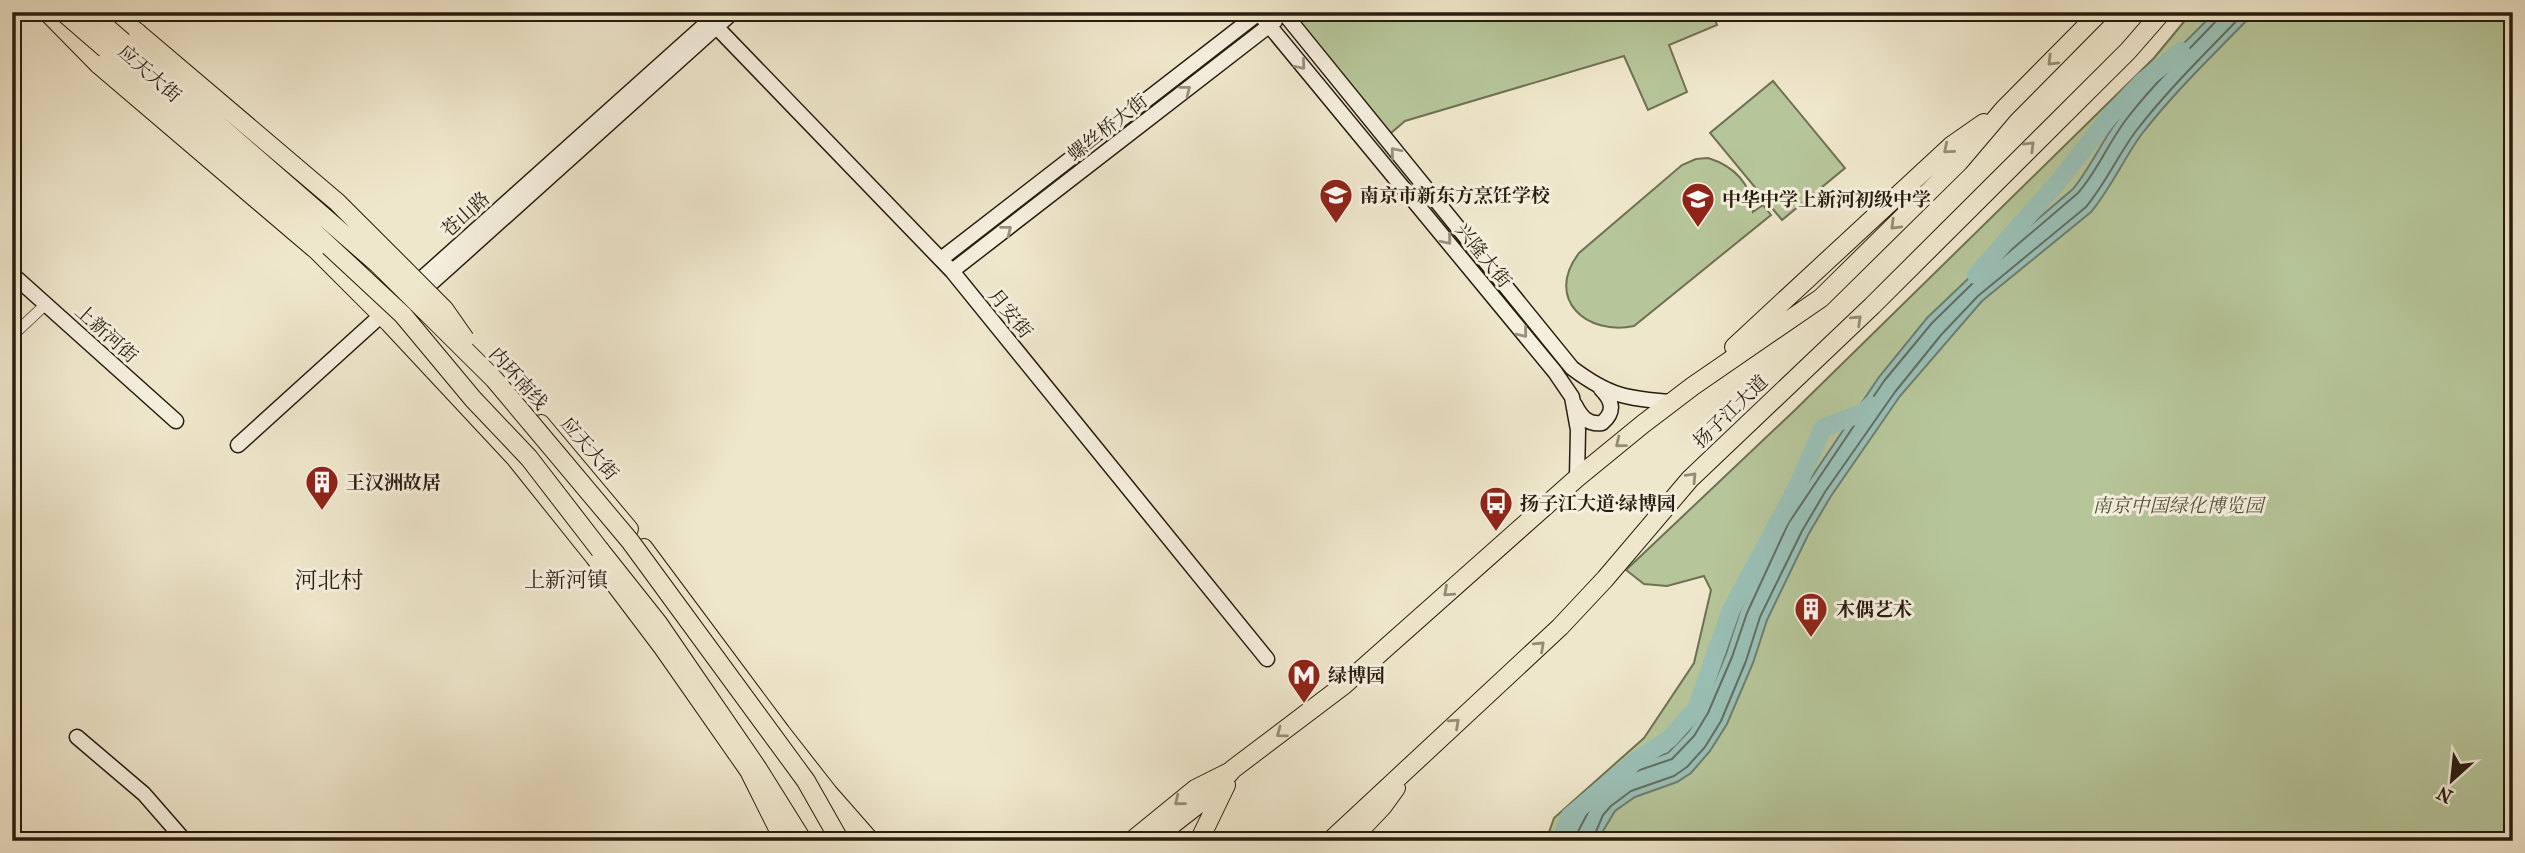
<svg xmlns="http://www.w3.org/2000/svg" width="2525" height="853" viewBox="0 0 2525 853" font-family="'IM FELL French Canon','Noto Serif SC',serif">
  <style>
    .green { fill: #b6c69a; stroke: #6f7154; stroke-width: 2 }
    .water { fill: #9ac0b6; stroke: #6c7e73; stroke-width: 2 }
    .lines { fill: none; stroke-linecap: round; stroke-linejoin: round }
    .shore { stroke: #616e62; stroke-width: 2 }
    .river { stroke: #9ac0b6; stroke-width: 18 }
    .street-casing { stroke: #5a4f3e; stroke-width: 12 }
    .secondary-casing { stroke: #281c0e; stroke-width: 17 }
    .primary-casing { stroke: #281c0e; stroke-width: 18 }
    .highway-casing { stroke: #281c0e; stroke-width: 20 }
    .street { stroke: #f5efde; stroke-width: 10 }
    .secondary { stroke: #f5efde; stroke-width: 14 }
    .primary { stroke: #efe7cc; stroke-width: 16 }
    .highway { stroke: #efe7cc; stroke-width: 18 }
    .highway-bridge-casing { stroke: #281c0e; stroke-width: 20; stroke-linecap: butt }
    .highway-bridge { stroke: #efe7cc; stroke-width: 18 }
    .oneway { stroke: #958c76 }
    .oneway2 { stroke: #999080 }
    .labels { text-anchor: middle; stroke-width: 6; stroke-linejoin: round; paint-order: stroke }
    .street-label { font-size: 19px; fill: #281c0e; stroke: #f5efde }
    .poi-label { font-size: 19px; font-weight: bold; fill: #281c0e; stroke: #f5efde; text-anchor: start }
    .park-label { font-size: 19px; font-style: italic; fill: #534f38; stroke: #f5efde }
    .neighbourhood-label { font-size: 21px; fill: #281c0e; stroke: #f5efde }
    .quarter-label { font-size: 23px; fill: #281c0e; stroke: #f5efde }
  </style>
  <rect width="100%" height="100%" fill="#efe7cc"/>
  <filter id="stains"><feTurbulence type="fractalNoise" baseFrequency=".00286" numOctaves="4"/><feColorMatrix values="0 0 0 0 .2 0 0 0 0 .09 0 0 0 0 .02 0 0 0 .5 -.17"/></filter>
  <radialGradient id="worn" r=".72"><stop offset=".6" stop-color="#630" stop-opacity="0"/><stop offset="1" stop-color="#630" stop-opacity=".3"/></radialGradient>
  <path class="green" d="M1285 12H1712L1717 25 1669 45 1687 92 1648 110 1624 56 1405 121 1384 139Z
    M2192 12H2513V841H1546L1554 818 1644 738 1694 663 1711 590 1704 576 1667 586 1644 584 1626 570 1795 410 2154 58Z
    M1773 81 1845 168 1782 220 1710 133Z
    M1708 158C1734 166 1752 184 1753 212L1763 205 1771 215 1634 326C1587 336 1544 299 1579 253L1682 165 1696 159Z"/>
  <path class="water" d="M2215 12H2255C2216 52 2175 91 2141 135 2123 160 2111 188 2091 212L1982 301 1900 396 1831 496 1808 535 1767 620 1753 663 1727 724 1710 751 1691 773 1677 782 1635 797 1615 811 1597 841H1565L1586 801 1597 788 1625 768 1668 753 1688 732 1702 711 1726 654 1740 611 1782 521 1879 377 1927 318 1972 275 2073 189C2090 168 2101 143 2117 121 2144 80 2181 47 2215 12Z"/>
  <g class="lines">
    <path class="shore" d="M1573 841 1592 805 1602 793 1628 774 1672 759 1694 736 1708 713 1732 657 1747 613 1788 524 1884 381 1932 323 1976 280 2078 193C2097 171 2108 144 2125 121 2153 84 2186 53 2217 20L2219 12
      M1592 841 1603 815 1611 806 1631 791 1674 776 1687 767 1705 747 1721 721 1746 661 1760 617 1802 531 1825 492 1895 392 1941 335 1978 296 2086 207C2106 183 2118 155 2136 131 2169 88 2208 51 2245 12"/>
    <path class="river" d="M1976 275 2058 182 2109 117 2143 81 2181 51
      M1560 841 1570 816 1634 762 1669 739 1696 709 1731 610 1797 487 1823 428 1864 412 1871 405"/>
    <defs>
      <path id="street" d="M12 336 46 304"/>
      <path id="secondary" d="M702 12 952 271 1267 659
        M1258 12 1555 372 1572 397 1578 430 1577 478
        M1283 12 1572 368C1609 396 1627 399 1673 402
        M941 259 1260 12
        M952 271 1275 21
        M12 274 176 421
        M410 289 719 12
        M417 296 733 12
        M1575 405C1581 417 1588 425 1602 423 1615 412 1613 401 1601 389
        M238 445 387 310
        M77 737 144 794 185 841"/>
      <path id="primary" d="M277 162 362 239
        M307 242 389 324 514 458 594 558 662 648 748 771 783 841
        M541 423 630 529
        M644 547 782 732 829 792 872 841
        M1130 841 1195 788 1231 770"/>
      <path id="highway" d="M47 12 99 65
        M110 12 138 33
        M1734 347 1951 146 1984 123
        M600 550 658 623 758 769 803 841
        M824 803 855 841
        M1151 841 1209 796 1233 769 1344 685 1577 478 1643 424 1693 386 1821 298 1959 162 2004 109 2100 12
        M1199 841 1226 785
        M1330 841 1560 627 1605 579 1690 479 1872 306 2128 51 2162 12
        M1350 841 1383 806 1396 788"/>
    </defs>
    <use href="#street" class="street-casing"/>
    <use href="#secondary" class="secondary-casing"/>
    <use href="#primary" class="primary-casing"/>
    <use href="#highway" class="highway-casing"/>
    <use href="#street" class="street"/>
    <use href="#secondary" class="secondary"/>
    <use href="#primary" class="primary"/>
    <use href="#highway" class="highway"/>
    <defs>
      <path id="highway-bridge" d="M63 12 271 192 403 315 473 399 529 458 600 550
        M89 12 378 264 494 379 630 541 806 781 840 841
        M138 33 337 202 444 309 465 339
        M99 65 315 249"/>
    </defs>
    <use href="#highway-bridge" class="highway-bridge-casing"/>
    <use href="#highway-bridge" class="highway-bridge"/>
  </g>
  <defs><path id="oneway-chevron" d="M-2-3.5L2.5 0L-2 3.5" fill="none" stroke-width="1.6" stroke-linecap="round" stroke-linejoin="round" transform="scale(1.75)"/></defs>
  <g class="oneway">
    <use href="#oneway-chevron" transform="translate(2052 61) rotate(135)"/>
    <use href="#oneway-chevron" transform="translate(2030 146) rotate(-44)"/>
    <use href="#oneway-chevron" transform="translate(1948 149) rotate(140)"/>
    <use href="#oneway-chevron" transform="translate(1895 225) rotate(136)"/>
    <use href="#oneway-chevron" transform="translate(1857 320) rotate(-43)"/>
    <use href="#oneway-chevron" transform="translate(1620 443) rotate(141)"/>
    <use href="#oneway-chevron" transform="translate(1692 477) rotate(-46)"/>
    <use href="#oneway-chevron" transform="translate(1448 592) rotate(138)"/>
    <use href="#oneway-chevron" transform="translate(1540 646) rotate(-43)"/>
    <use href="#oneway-chevron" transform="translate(1455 723) rotate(-42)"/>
    <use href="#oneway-chevron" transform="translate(1281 733) rotate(143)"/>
    <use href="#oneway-chevron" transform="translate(1179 801) rotate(141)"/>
  </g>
  <g class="oneway2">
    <use href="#oneway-chevron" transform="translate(1301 65) rotate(50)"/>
    <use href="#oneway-chevron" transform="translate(1186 90) rotate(-38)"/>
    <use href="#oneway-chevron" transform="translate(1395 152) rotate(-130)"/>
    <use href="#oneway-chevron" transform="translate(1007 230) rotate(-38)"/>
    <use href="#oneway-chevron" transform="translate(1447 240) rotate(50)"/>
    <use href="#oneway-chevron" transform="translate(1523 333) rotate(51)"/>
  </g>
  <defs>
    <symbol id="school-pin" viewBox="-11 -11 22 30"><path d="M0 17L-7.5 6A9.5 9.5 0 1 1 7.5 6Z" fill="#8f2418" stroke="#f5efde"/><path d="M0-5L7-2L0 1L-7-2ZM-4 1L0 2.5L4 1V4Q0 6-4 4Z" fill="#fff"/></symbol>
    <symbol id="building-pin" viewBox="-11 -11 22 30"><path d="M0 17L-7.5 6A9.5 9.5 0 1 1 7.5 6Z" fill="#8f2418" stroke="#f5efde"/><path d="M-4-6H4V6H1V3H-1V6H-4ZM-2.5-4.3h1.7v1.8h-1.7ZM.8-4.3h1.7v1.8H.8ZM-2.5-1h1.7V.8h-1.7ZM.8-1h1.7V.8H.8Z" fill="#fff"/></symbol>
    <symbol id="bus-pin" viewBox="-11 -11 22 30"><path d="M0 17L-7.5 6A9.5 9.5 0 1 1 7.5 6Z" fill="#8f2418" stroke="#f5efde"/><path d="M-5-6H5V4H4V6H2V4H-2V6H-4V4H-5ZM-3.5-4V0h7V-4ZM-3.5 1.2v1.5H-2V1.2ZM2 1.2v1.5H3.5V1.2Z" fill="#fff"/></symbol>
    <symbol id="metro-pin" viewBox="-11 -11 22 30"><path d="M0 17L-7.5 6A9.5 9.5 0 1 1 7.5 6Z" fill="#8f2418" stroke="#f5efde"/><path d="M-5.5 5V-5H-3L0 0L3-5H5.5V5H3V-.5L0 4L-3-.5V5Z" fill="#fff"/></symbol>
  </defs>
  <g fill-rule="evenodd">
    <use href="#school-pin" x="1317" y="176" width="38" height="52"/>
    <use href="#school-pin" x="1679" y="180" width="38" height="52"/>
    <use href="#building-pin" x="303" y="463" width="38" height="52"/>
    <use href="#bus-pin" x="1477" y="484" width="38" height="52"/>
    <use href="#building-pin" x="1792" y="590" width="38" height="52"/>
    <use href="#metro-pin" x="1285" y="656" width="38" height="52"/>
  </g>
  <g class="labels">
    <g class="street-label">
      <text transform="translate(150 73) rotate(41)" y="7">应天大街</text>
      <text transform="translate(1107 127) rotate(-38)" y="7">螺丝桥大街</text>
      <text transform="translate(465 214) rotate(-42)" y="7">苍山路</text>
      <text transform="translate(1484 255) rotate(51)" y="7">兴隆大街</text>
      <text transform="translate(1011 313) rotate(51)" y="7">月安街</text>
      <text transform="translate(107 333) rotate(42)" y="7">上新河街</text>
      <text transform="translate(519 378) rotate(48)" y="7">内环南线</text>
      <text transform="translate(1730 411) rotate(-44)" y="7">扬子江大道</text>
      <text transform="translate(590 448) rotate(49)" y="7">应天大街</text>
    </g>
    <g class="poi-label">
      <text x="1360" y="202">南京市新东方烹饪学校</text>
      <text x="1722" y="206">中华中学上新河初级中学</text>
      <text x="346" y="489">王汉洲故居</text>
      <text x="1520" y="510">扬子江大道·绿博园</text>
      <text x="1836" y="616">木偶艺术</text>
      <text x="1328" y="682">绿博园</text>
    </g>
    <g class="park-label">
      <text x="2178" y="512">南京中国绿化博览园</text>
    </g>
    <g class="neighbourhood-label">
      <text x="566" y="587">上新河镇</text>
    </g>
    <g class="quarter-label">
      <text x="329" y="588">河北村</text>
    </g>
  </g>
  <rect width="2525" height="853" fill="none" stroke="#efe7cc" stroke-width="42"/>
  <rect x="14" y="14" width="2497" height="825" fill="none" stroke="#281c0e" stroke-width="3.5"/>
  <rect x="21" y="21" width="2483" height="811" fill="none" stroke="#281c0e" stroke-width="2"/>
  <g transform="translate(2452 780) rotate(207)" stroke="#f5efde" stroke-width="5" paint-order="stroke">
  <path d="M0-5L12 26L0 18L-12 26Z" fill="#281c0e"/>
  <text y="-10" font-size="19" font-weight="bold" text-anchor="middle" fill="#281c0e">N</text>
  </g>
  <rect width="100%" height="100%" filter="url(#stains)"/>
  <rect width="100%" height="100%" fill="url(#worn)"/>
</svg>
